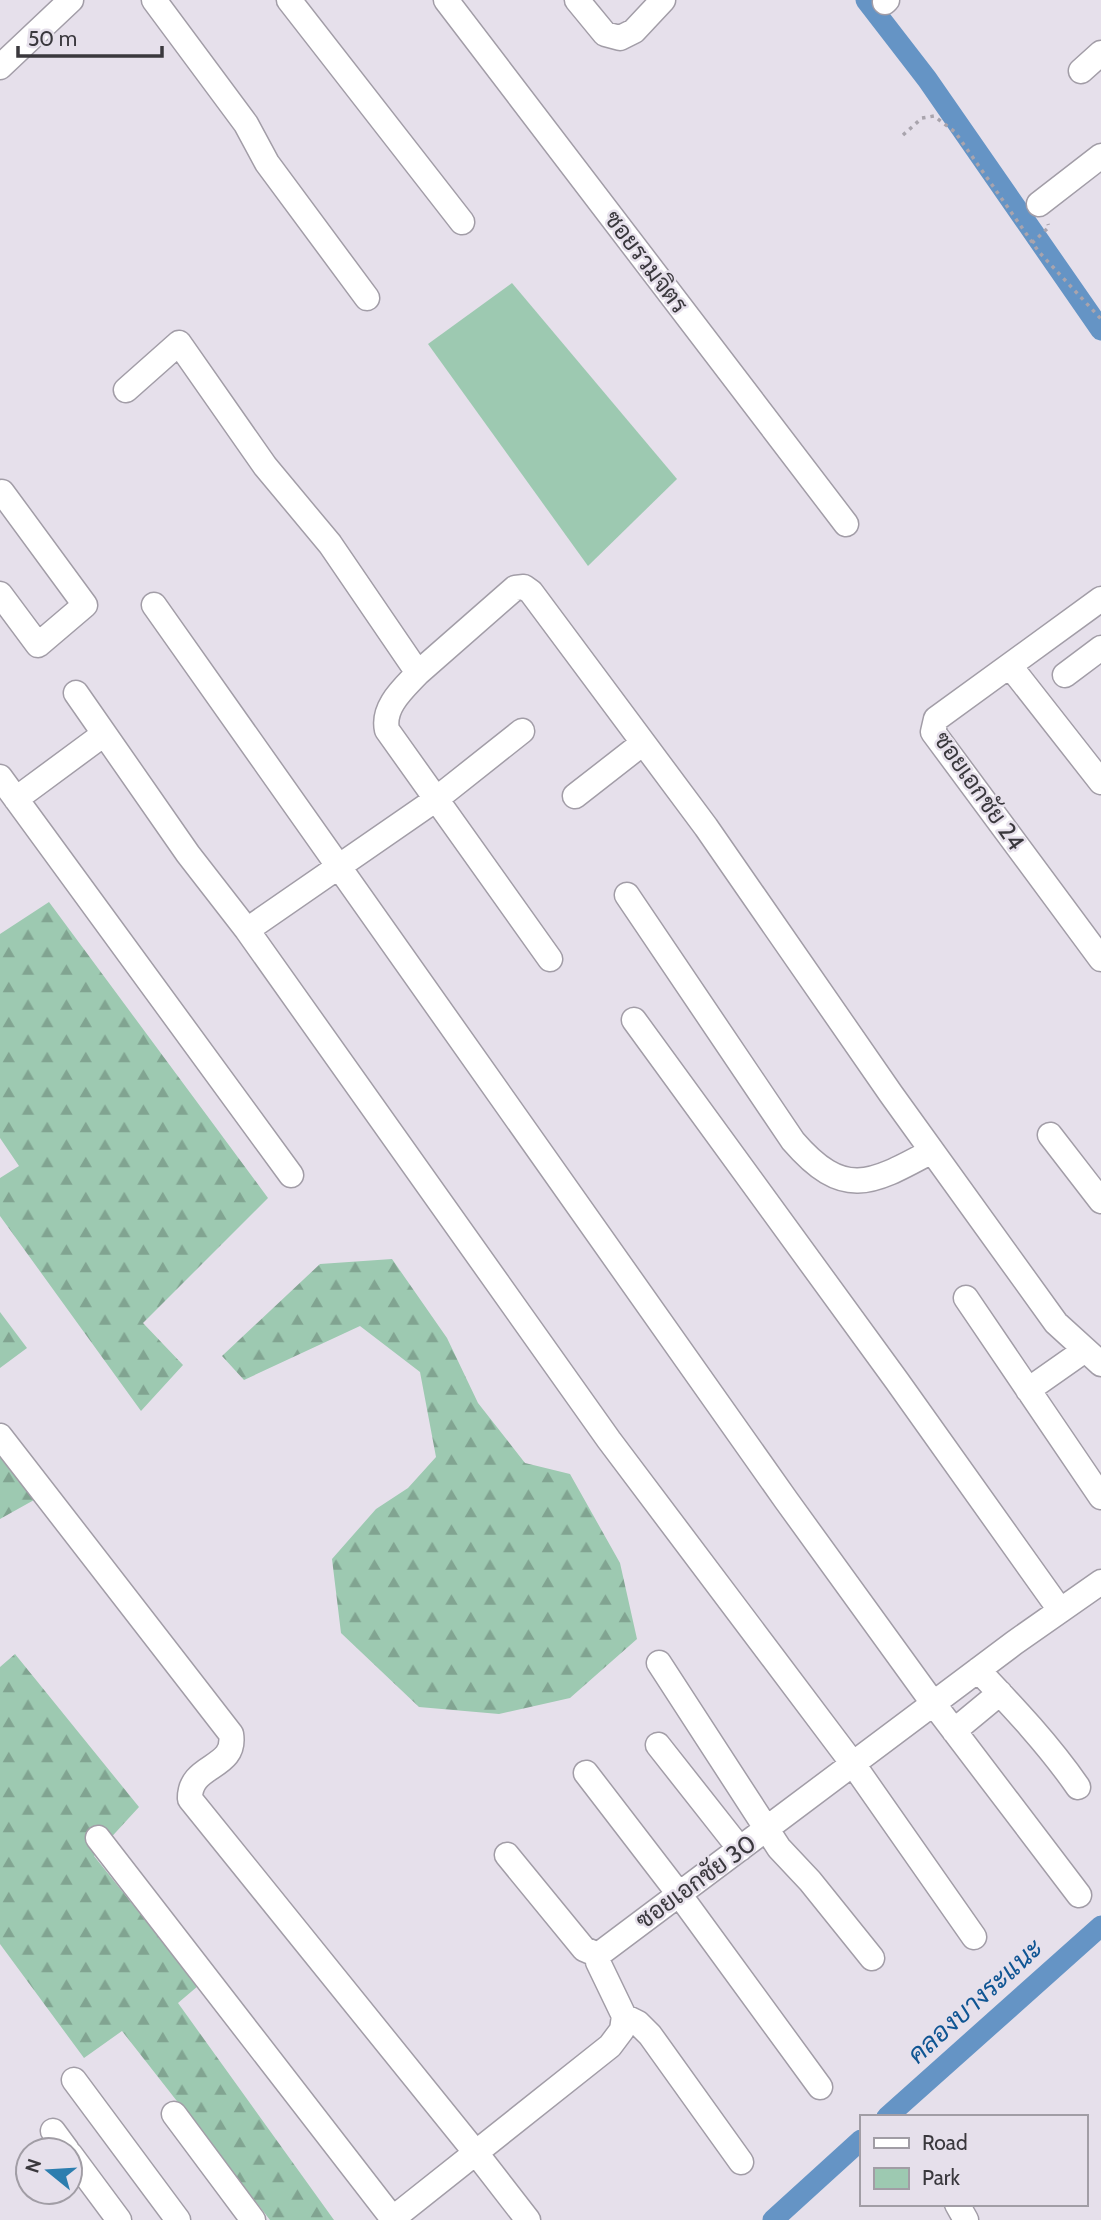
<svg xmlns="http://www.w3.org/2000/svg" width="1101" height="2220" viewBox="0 0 1101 2220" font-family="Cabin,Sarabun,sans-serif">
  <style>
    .green { fill: #9dc9b1 }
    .forest { fill: url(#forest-firs) }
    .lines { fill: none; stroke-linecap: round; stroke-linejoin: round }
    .canal { stroke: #6594c5; stroke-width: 21 }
    .minor-casing { stroke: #a29da7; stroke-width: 27 }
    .path { stroke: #a9a4ad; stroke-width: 3.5; stroke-dasharray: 3.5 5; stroke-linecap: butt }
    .minor { stroke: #fff; stroke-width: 24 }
    .labels { text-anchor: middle; stroke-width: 5; stroke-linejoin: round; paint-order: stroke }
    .street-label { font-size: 24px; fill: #3a383d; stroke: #e6e0eb }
    .water-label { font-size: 26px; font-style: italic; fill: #0f5593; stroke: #e6e0eb }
  </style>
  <defs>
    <pattern id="forest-firs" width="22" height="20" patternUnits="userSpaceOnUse" patternTransform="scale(1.75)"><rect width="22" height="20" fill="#9dc9b1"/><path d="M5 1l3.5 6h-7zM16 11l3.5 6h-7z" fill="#81a491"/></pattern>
  </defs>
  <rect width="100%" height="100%" fill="#e6e0eb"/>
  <path class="green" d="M512 283 677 479 588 566 428 344Z"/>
  <path class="forest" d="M49 902 268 1198 143 1323 183 1365 141 1411 0 1216V1178L19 1166 0 1138V934Z
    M392 1259 447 1338 478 1403 525 1463 570 1474 620 1563 637 1639 570 1698 499 1714 419 1707 341 1633 332 1559 376 1509 408 1488 436 1457 420 1372 360 1326 244 1380 222 1356 320 1264Z
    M0 1312 27 1348 0 1368Z
    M0 1445 34 1500 0 1519Z
    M15 1654 139 1807 94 1856 198 1986 178 2003 334 2220H270L122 2031 84 2058 0 1944V1667Z"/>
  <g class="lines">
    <path class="canal" d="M866 0 927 79 1101 330
      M887 2117 1101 1926
      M773 2220 861 2140"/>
    <defs>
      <path id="minor" d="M154 0 246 124 267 163 367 298
        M289 0 462 222
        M446 0 846 524
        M577 0 605 34 620 38 634 31 663 0
        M885 2 887 0
        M0 67 71 0
        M1081 71 1101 53
        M1039 204 1101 156
        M126 390 179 343 265 466 330 544 418 673C403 689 382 707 387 730L550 959
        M0 594 38 645 85 605 2 492
        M1101 599 936 719 933 732 1101 959
        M154 605 786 1500 933 1703 1079 1895
        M1010 666 1101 782
        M418 673 515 588 524 587 531 592 706 827 891 1094 1056 1323 1101 1364
        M1065 675 1101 648
        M76 693 188 854 247 930 609 1440 853 1764 974 1937
        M0 777 291 1175
        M575 796 643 743
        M16 799 104 734
        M627 895 793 1141C844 1200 871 1184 932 1151
        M247 930 435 800 522 731
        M634 1020 897 1381 1060 1610
        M1050 1135 1101 1201
        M966 1298 1101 1497
        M1028 1390 1085 1350
        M0 1436 231 1734C237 1770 189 1763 190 1799L476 2153 528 2220
        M659 1663 779 1848 810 1881 872 1958
        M978 1670C1014 1708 1049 1745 1078 1787
        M954 1731 1000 1693
        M658 1745 740 1849
        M586 1773 679 1894 820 2087
        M98 1838 393 2219
        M507 1855 584 1949 598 1955
        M624 2016 638 2023 650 2035 741 2162
        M74 2080 178 2220
        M174 2114 253 2220
        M53 2131 67 2150
        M70 2154 119 2220
        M957 2204 966 2220
        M391 2220 610 2046 622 2030 624 2016 598 1962V1955L1014 1643 1101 1582"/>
    </defs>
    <use href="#minor" class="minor-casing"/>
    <path class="path" d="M903 135 922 118 934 116 955 132 1039 252 1101 319
      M1032 243 1049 227 1048 224"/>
    <use href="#minor" class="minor"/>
  </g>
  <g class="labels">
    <g class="street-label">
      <text transform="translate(646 262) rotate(53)" y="8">ซอยรวมจิตร</text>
      <text transform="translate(979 791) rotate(55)" y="8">ซอยเอกชัย 24</text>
      <text transform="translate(696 1882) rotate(-36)" y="8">ซอยเอกชัย 30</text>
    </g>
    <g class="water-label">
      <text transform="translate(975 2001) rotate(-42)" y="9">คลองบางระแนะ</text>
    </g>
  </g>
  <rect x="860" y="2115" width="228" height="91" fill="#e6e0eb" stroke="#a19da5" stroke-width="2"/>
  <rect x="874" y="2138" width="35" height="10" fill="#ffffff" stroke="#a19da5" stroke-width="2"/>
  <text x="922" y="2150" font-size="21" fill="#3a383d">Road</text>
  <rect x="874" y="2168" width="35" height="21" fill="#9dc9b1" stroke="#a19da5" stroke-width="2"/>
  <text x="922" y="2185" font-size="21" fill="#3a383d">Park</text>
  <g transform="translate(49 2171) rotate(288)"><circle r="33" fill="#e6e0eb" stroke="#a19da5" stroke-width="2"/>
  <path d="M0-5L12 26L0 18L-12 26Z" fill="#2d7eaf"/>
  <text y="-10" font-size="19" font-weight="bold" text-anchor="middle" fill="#3a383d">N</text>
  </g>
  <path d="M18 46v10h144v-10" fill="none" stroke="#3a383d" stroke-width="3.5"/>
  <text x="28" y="46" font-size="21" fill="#3a383d" stroke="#e6e0eb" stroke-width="5" paint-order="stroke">50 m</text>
</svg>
